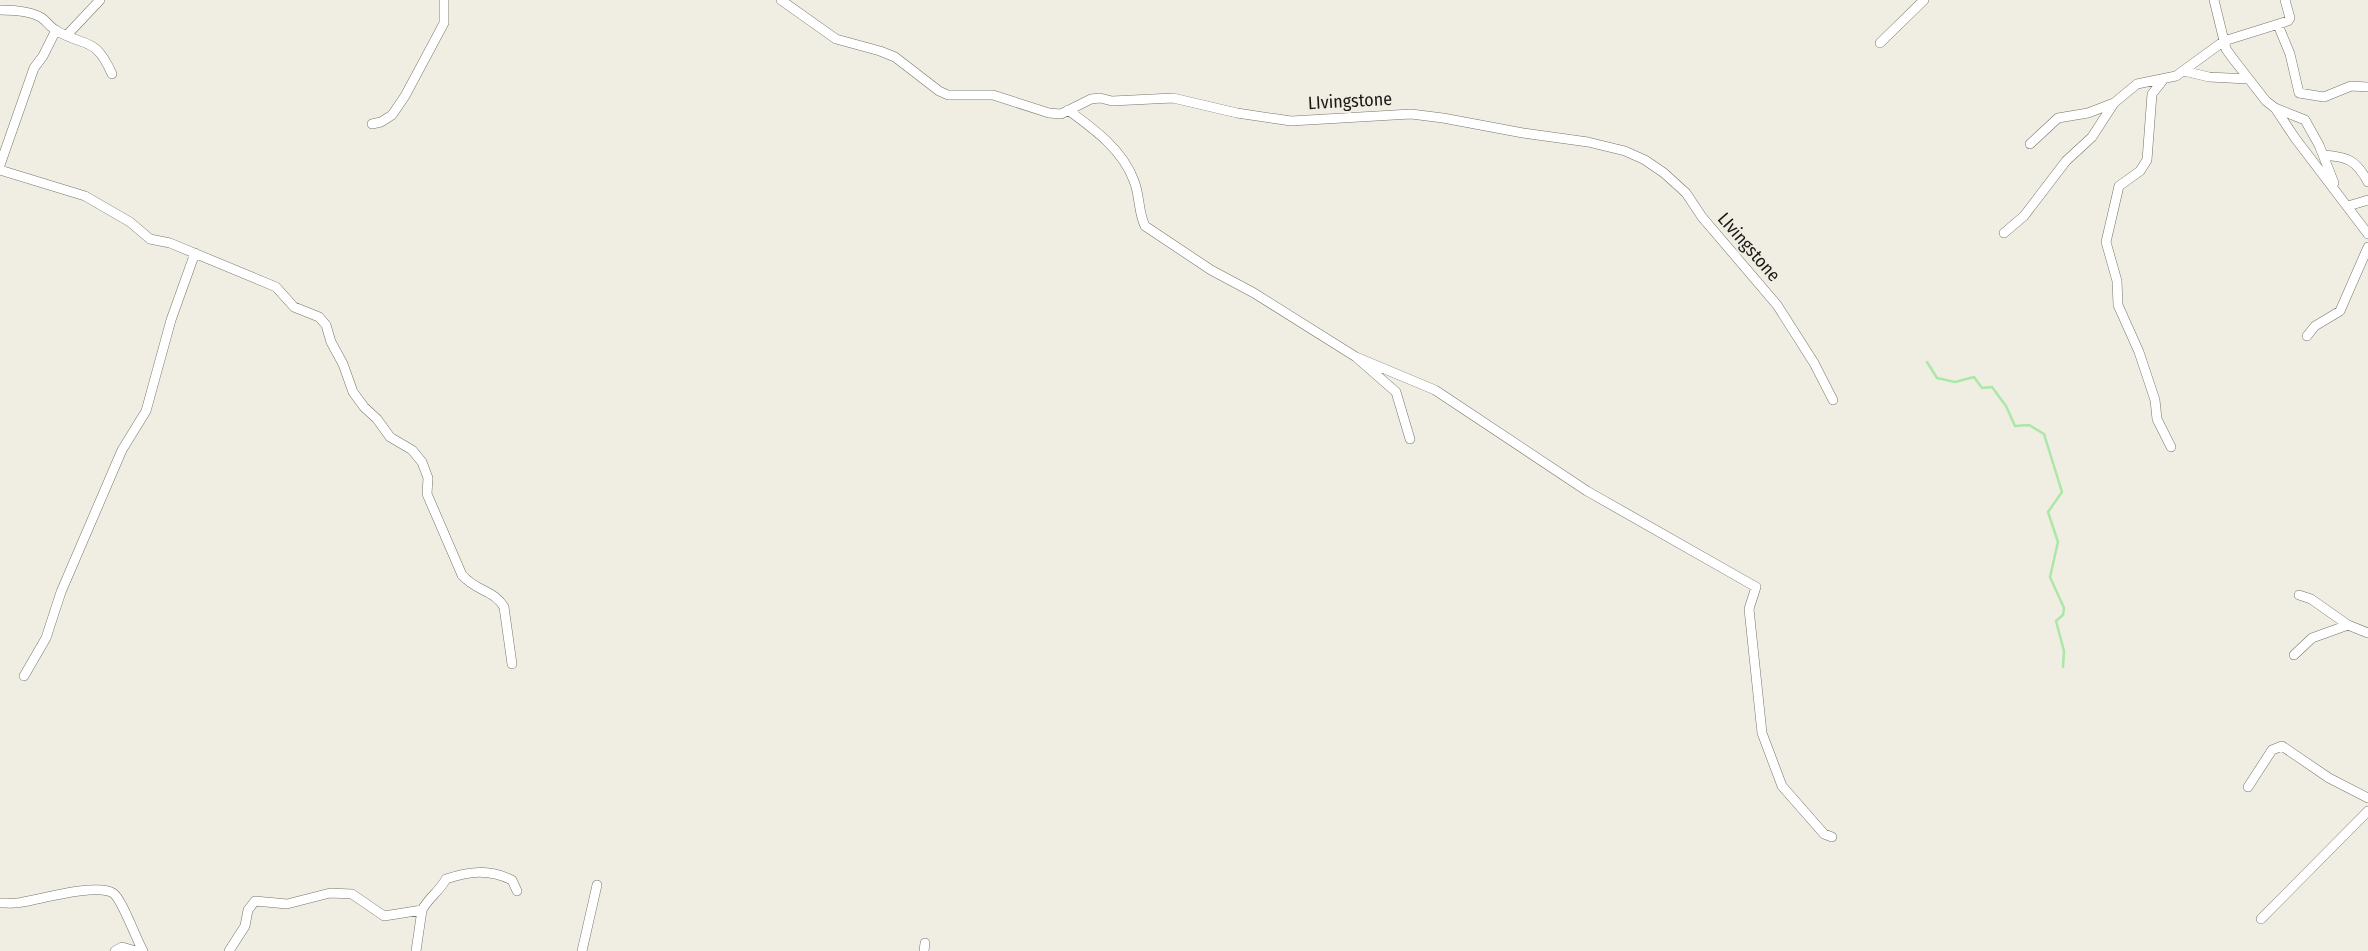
<svg xmlns="http://www.w3.org/2000/svg" width="2368" height="951" viewBox="0 0 2368 951" font-family="'Fira Sans Condensed',sans-serif">
  <style>
    .lines { fill: none; stroke-linecap: round; stroke-linejoin: round }
    .stream { stroke: #abe8a7; stroke-width: 2.5 }
    .minor-casing { stroke: #77746a; stroke-width: 10 }
    .minor { stroke: #fff; stroke-width: 9 }
    .labels { text-anchor: middle; stroke-width: 4.5; stroke-linejoin: round; paint-order: stroke }
    .street-label { font-size: 18px; fill: #1a1915; stroke: #f0ede3 }
  </style>
  <rect width="100%" height="100%" fill="#f0ede3"/>
  <g class="lines">
    <path class="stream" d="M1927 362 1937 378 1955 382 1974 377 1982 388 1992 387 2006 406 2015 426 2029 425 2044 434 2062 492 2048 512 2058 542 2050 577 2064 608 2063 615 2056 621 2064 651 2063 667"/>
    <defs>
      <path id="minor" d="M781 0 836 39 880 51 895 57 939 91 948 95H993L1049 113 1061 114 1091 99 1100 98 1112 101 1173 98 1237 113 1291 121 1411 114 1443 118 1523 133 1588 142 1625 151 1645 160 1664 173 1686 193 1702 217 1777 305 1814 363 1833 400
        M2214 0 2226 49 2234 60 2266 101 2275 108 2295 138 2368 234
        M0 10C13 10 31 11 42 18 47 22 51 28 57 31 87 48 95 36 112 74
        M2278 25 2290 54 2299 93 2324 97 2351 86 2368 87
        M67 35 100 0
        M1880 43 1924 0
        M2184 71 2209 77 2248 79
        M2164 79 2152 94 2147 160 2140 171 2119 186 2106 242 2117 281 2118 305 2139 352 2155 400 2157 419 2171 447
        M2275 108 2305 120 2319 145 2334 183
        M1068 110C1094 129 1123 150 1134 181 1140 195 1138 212 1145 226L1211 270 1254 293 1356 357 1396 392 1410 439
        M372 124 381 122 392 115 405 96 444 23V0
        M2030 144 2058 118 2088 113 2114 103
        M2324 155C2348 157 2356 160 2368 182
        M0 165 34 68 43 56 56 30
        M0 170 85 196 130 222 150 239 170 243 276 287 294 307 319 317 326 325 331 342 343 364 353 392 364 407 377 419 390 437 412 450 422 462 428 478 427 494 462 575C477 592 494 590 504 607L512 664
        M2348 206 2368 200
        M2004 233 2024 216 2066 161 2092 137 2114 103 2137 84 2176 76 2224 41 2288 21 2290 18 2285 0
        M2307 336 2315 326 2340 311 2368 247
        M1356 357 1435 390 1587 491 1756 587 1749 609 1762 733 1782 786 1824 834 1832 837
        M2299 595 2311 599 2348 625
        M2294 655 2312 638 2348 625 2368 633
        M24 676 46 638 61 592 122 450 146 411 171 320 195 253
        M2248 787 2272 750 2282 746 2329 778 2368 798
        M0 903C7 903 16 904 23 902 42 899 97 883 113 893 122 899 136 939 143 951
        M2261 919 2368 811
        M115 951 122 947 136 951
        M229 951 245 926 248 910 255 901 287 904 330 893 352 894 384 916 422 910C429 897 439 892 446 879 470 871 488 869 512 880L517 891
        M416 951 422 910
        M582 951 597 885
        M924 951 925 943"/>
    </defs>
    <use href="#minor" class="minor-casing"/>
    <use href="#minor" class="minor"/>
  </g>
  <g class="labels">
    <g class="street-label">
      <text transform="translate(1350 101) rotate(-3)" y="6">LIvingstone</text>
      <text transform="translate(1749 247) rotate(49)" y="6">LIvingstone</text>
    </g>
  </g>
</svg>
